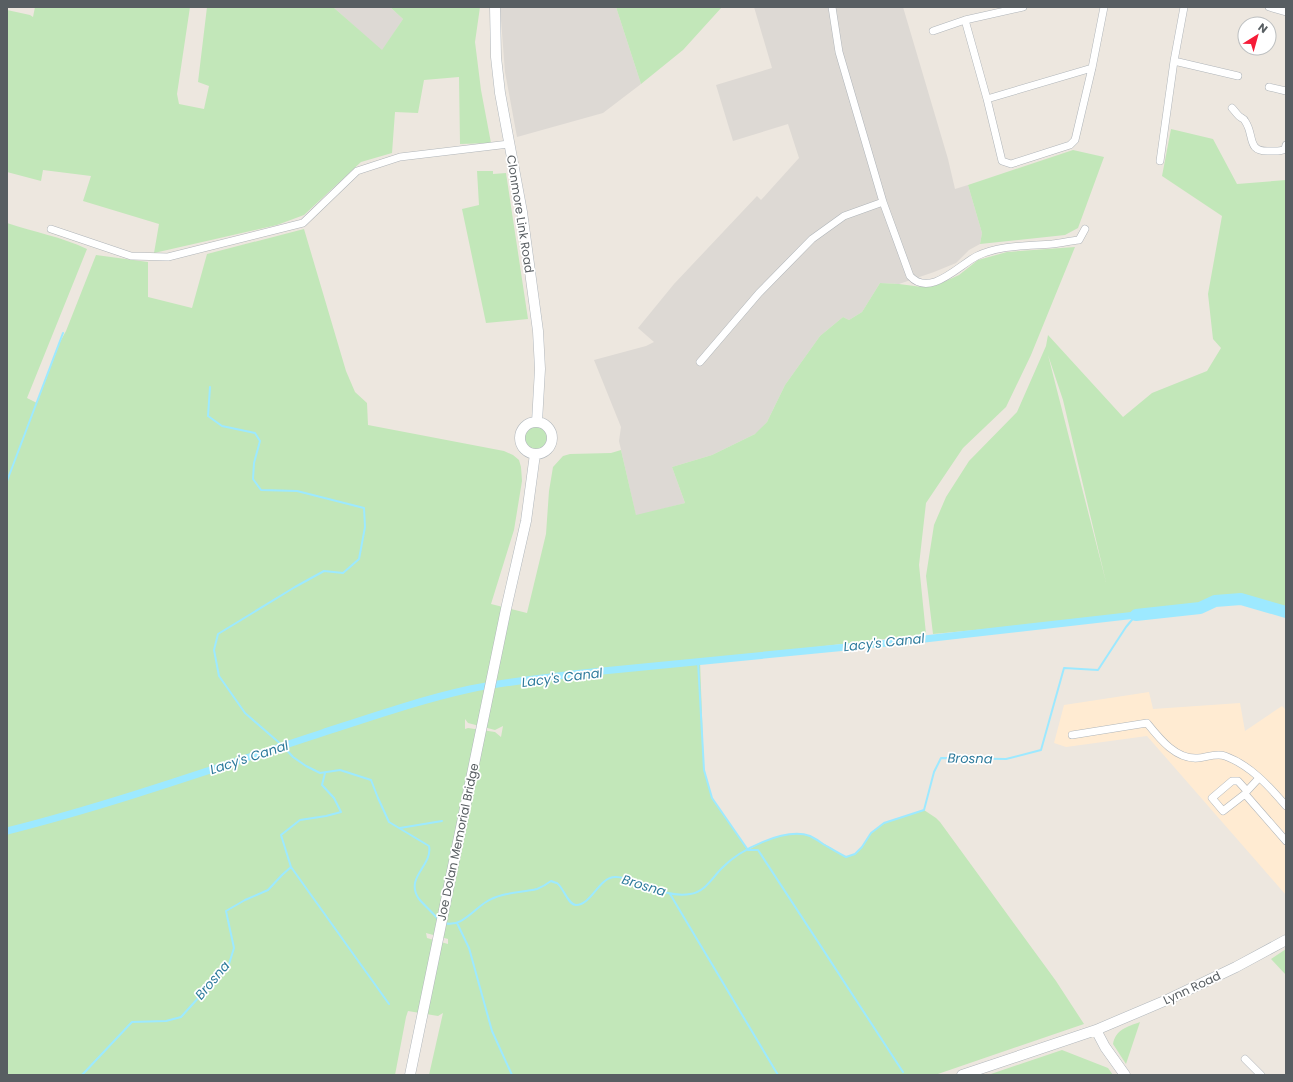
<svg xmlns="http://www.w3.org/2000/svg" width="1293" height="1082" viewBox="0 0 1293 1082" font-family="Poppins,sans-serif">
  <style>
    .commercial { fill: #ffebd2 }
    .industrial { fill: #ddd9d4 }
    .green { fill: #c2e7b9; fill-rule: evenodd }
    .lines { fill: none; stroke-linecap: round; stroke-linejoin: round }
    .stream { stroke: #9de9ff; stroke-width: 2 }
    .canal { stroke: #9de9ff; stroke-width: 7 }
    .river { stroke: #9de9ff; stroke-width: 12 }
    .street-casing { stroke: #b0b5b9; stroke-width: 8 }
    .secondary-casing { stroke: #b1b7bc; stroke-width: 11 }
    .street { stroke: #fff; stroke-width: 7 }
    .secondary { stroke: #fff; stroke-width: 10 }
    .labels { text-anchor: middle; stroke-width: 3.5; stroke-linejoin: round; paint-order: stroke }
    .street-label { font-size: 12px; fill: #585e62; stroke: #fff }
    .water-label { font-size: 13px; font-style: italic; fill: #2e7b9c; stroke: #fff }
  </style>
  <rect width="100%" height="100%" fill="#ede7df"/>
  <path class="commercial" d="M1149 692 1153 709 1240 703 1245 731 1282 706 1286 710V895L1147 736 1066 747 1054 743 1064 705Z"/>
  <path class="industrial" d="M333 7H390L403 19 382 51Z
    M500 7H616L641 84 603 113 517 137 505 72Z
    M754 7H903L948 159 955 189 968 185 982 233 980 244 969 250 956 263 934 272 899 284 880 283 862 312 849 320 843 317 820 336 785 385 767 422 757 433 712 455 672 467 685 503 636 516 619 441 621 427 594 360 646 346 654 342 638 328 674 284 757 196 761 200 799 158 788 124 733 141 716 85 772 68Z"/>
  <path class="green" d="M35 7H190L177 94 179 104 204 109 209 86 198 82 207 7H333L382 50 403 19 390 7H480L475 42 481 90 491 143 460 144 459 77 424 80 418 113 395 112 392 153 361 162 304 215 277 225 154 253 159 224 83 201 91 176 43 170 41 181 7 172V10L30 15 33 17Z
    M616 7H722L683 50 641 84Z
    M1171 129 1213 139 1237 184 1286 180V612L1241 599 1215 601 1200 608 1136 615 933 634 926 576 934 525 946 497 969 461 1017 412 1046 346 1048 335 1123 417 1152 393 1207 371 1221 348 1213 339 1208 294 1222 216 1162 176ZM1048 355 1063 400 1106 582Z
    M1073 150 1104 157 1078 228 1065 235 980 244 982 233 968 185Z
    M477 171H493V174L506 173 528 319 486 323 462 209 479 205Z
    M7 223C34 232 62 237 87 249L27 398 37 403 60 342 66 331 96 255 148 262V297L192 308 207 254 304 229 346 371 355 392 367 403 368 425 504 451 513 455 519 460 521 467 522 481 514 530 491 604 527 613 546 534 549 491 553 467 563 456 570 454 611 453 621 450 636 515 685 503 672 467 712 455 755 434 767 422 785 385 820 336 843 317 849 320 862 312 880 283 899 284 922 287 937 285 959 275 978 260 1007 252 1075 247 1031 355 1006 407 963 448 926 503 919 565 926 634 700 661 704 770 712 798 748 850C765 840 791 828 811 837 823 842 835 851 846 857L855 854 862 847 871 833 884 823 924 810 936 818 940 822 1056 981 1084 1024 935 1075H429L443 1013 438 1016 408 1011 406 1017 395 1075H7ZM465 719 468 723 495 730 503 726 501 737 495 732 468 728 465 729ZM426 933 448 939V944L427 938Z
    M525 438a11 11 0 1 1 22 0a11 11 0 1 1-22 0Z
    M1286 949V975L1271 959Z
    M1140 1022 1126 1064 1113 1044C1116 1029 1127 1027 1140 1022Z
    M1062 1050 1108 1068 1113 1075H988Z"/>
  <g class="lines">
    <path class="stream" d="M210 387 208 416 222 426 255 433 260 441 254 463 253 479 261 490 297 491 364 508 365 527 359 559 343 573 324 571 295 587 218 634 214 650 219 676 245 713 283 746 293 757 306 766 320 773 340 770 371 780 378 798 389 822 429 846C433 866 404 877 419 899 425 906 433 913 439 920
      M7 481 63 333
      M698 661 704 770 712 798 748 850H758L903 1072
      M400 828 442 821
      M291 867 389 1004
      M670 894 778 1075
      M444 923C461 928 473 910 486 902 501 892 520 893 537 889 542 887 547 884 551 881 551 881 556 883 557 883 563 887 568 905 576 905 591 905 599 878 614 877 623 876 633 881 640 884 656 890 674 897 690 894 705 892 712 878 722 868 739 850 785 827 810 836 814 838 819 841 823 844 830 848 838 853 846 857L855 854 862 847 871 833 884 823 924 810 934 772 941 758 1006 759 1041 750 1064 668 1098 670 1126 627 1136 615
      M457 923 469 948 492 1031 512 1075
      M82 1075 132 1022 166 1021 181 1017 229 964 234 948 226 911 245 900 268 890 282 875 291 867 281 835 300 820 326 816 341 812 334 798 322 785 325 773"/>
    <path class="canal" d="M7 831C114 804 218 767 322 733 371 717 420 700 470 689 504 682 538 679 572 674L898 642 1136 615"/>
    <path class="river" d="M1136 615 1200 608 1215 601 1241 599 1286 612"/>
    <defs>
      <path id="street" d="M832 7 839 52 883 202 910 276C930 298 959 265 977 256 999 245 1028 246 1052 244 1061 243 1070 241 1079 240L1085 229
        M1023 7 965 20 987 99 1002 161 1011 164 1070 145 1075 140 1092 68 1104 7
        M1269 7 1286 12
        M933 31 965 20
        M1174 61 1238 76
        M1269 87 1286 91
        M987 99 1092 68
        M1232 108C1234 110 1236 113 1238 115 1240 118 1244 118 1245 121 1255 135 1246 152 1269 151 1275 151 1280 152 1285 149L1286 145
        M1160 161 1174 61 1184 7
        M51 229 131 256 168 257 303 223 357 171 400 157 509 144
        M700 362 759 293 812 239 844 216 883 202
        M1072 735 1147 723C1159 738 1176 760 1198 758 1207 757 1217 753 1225 756 1250 765 1269 786 1286 806
        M1259 778 1247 791 1238 781H1232L1212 798 1223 811 1245 794 1286 841
        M1245 1059 1261 1075"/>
      <path id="secondary" d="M495 7 496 57 500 93 522 212 538 331 540 369 537 422
        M520 438a16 16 0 1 1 32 0a16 16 0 1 1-32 0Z
        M1096 1030 1105 1047 1125 1075
        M410 1075 506 609 526 521 535 454
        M962 1075 1096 1030 1169 999 1236 967 1286 940"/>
    </defs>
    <use href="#street" class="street-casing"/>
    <use href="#secondary" class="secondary-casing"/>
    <use href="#street" class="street"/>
    <use href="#secondary" class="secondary"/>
  </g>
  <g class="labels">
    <g class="street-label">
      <text transform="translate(520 214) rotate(81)" y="4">Clonmore Link Road</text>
      <text transform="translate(458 842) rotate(-78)" y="4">Joe Dolan Memorial Bridge</text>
      <text transform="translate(1192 988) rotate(-25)" y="4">Lynn Road</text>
    </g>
    <g class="water-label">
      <text transform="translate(884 642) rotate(-6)" y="5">Lacy's Canal</text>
      <text transform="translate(562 677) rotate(-7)" y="5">Lacy's Canal</text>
      <text transform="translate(249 757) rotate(-18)" y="5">Lacy's Canal</text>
      <text transform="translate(970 758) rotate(1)" y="5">Brosna</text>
      <text transform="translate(644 885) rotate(17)" y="5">Brosna</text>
      <text transform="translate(212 980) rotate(-50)" y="5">Brosna</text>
    </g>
  </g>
  <rect width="1293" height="1082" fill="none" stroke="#585e62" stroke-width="16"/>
  <g transform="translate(1257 36) rotate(37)"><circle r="19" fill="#ffffff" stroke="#bcbfc0"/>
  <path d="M0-3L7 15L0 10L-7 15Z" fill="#f61c38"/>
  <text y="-6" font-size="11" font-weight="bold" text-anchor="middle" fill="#585e62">N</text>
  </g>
</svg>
